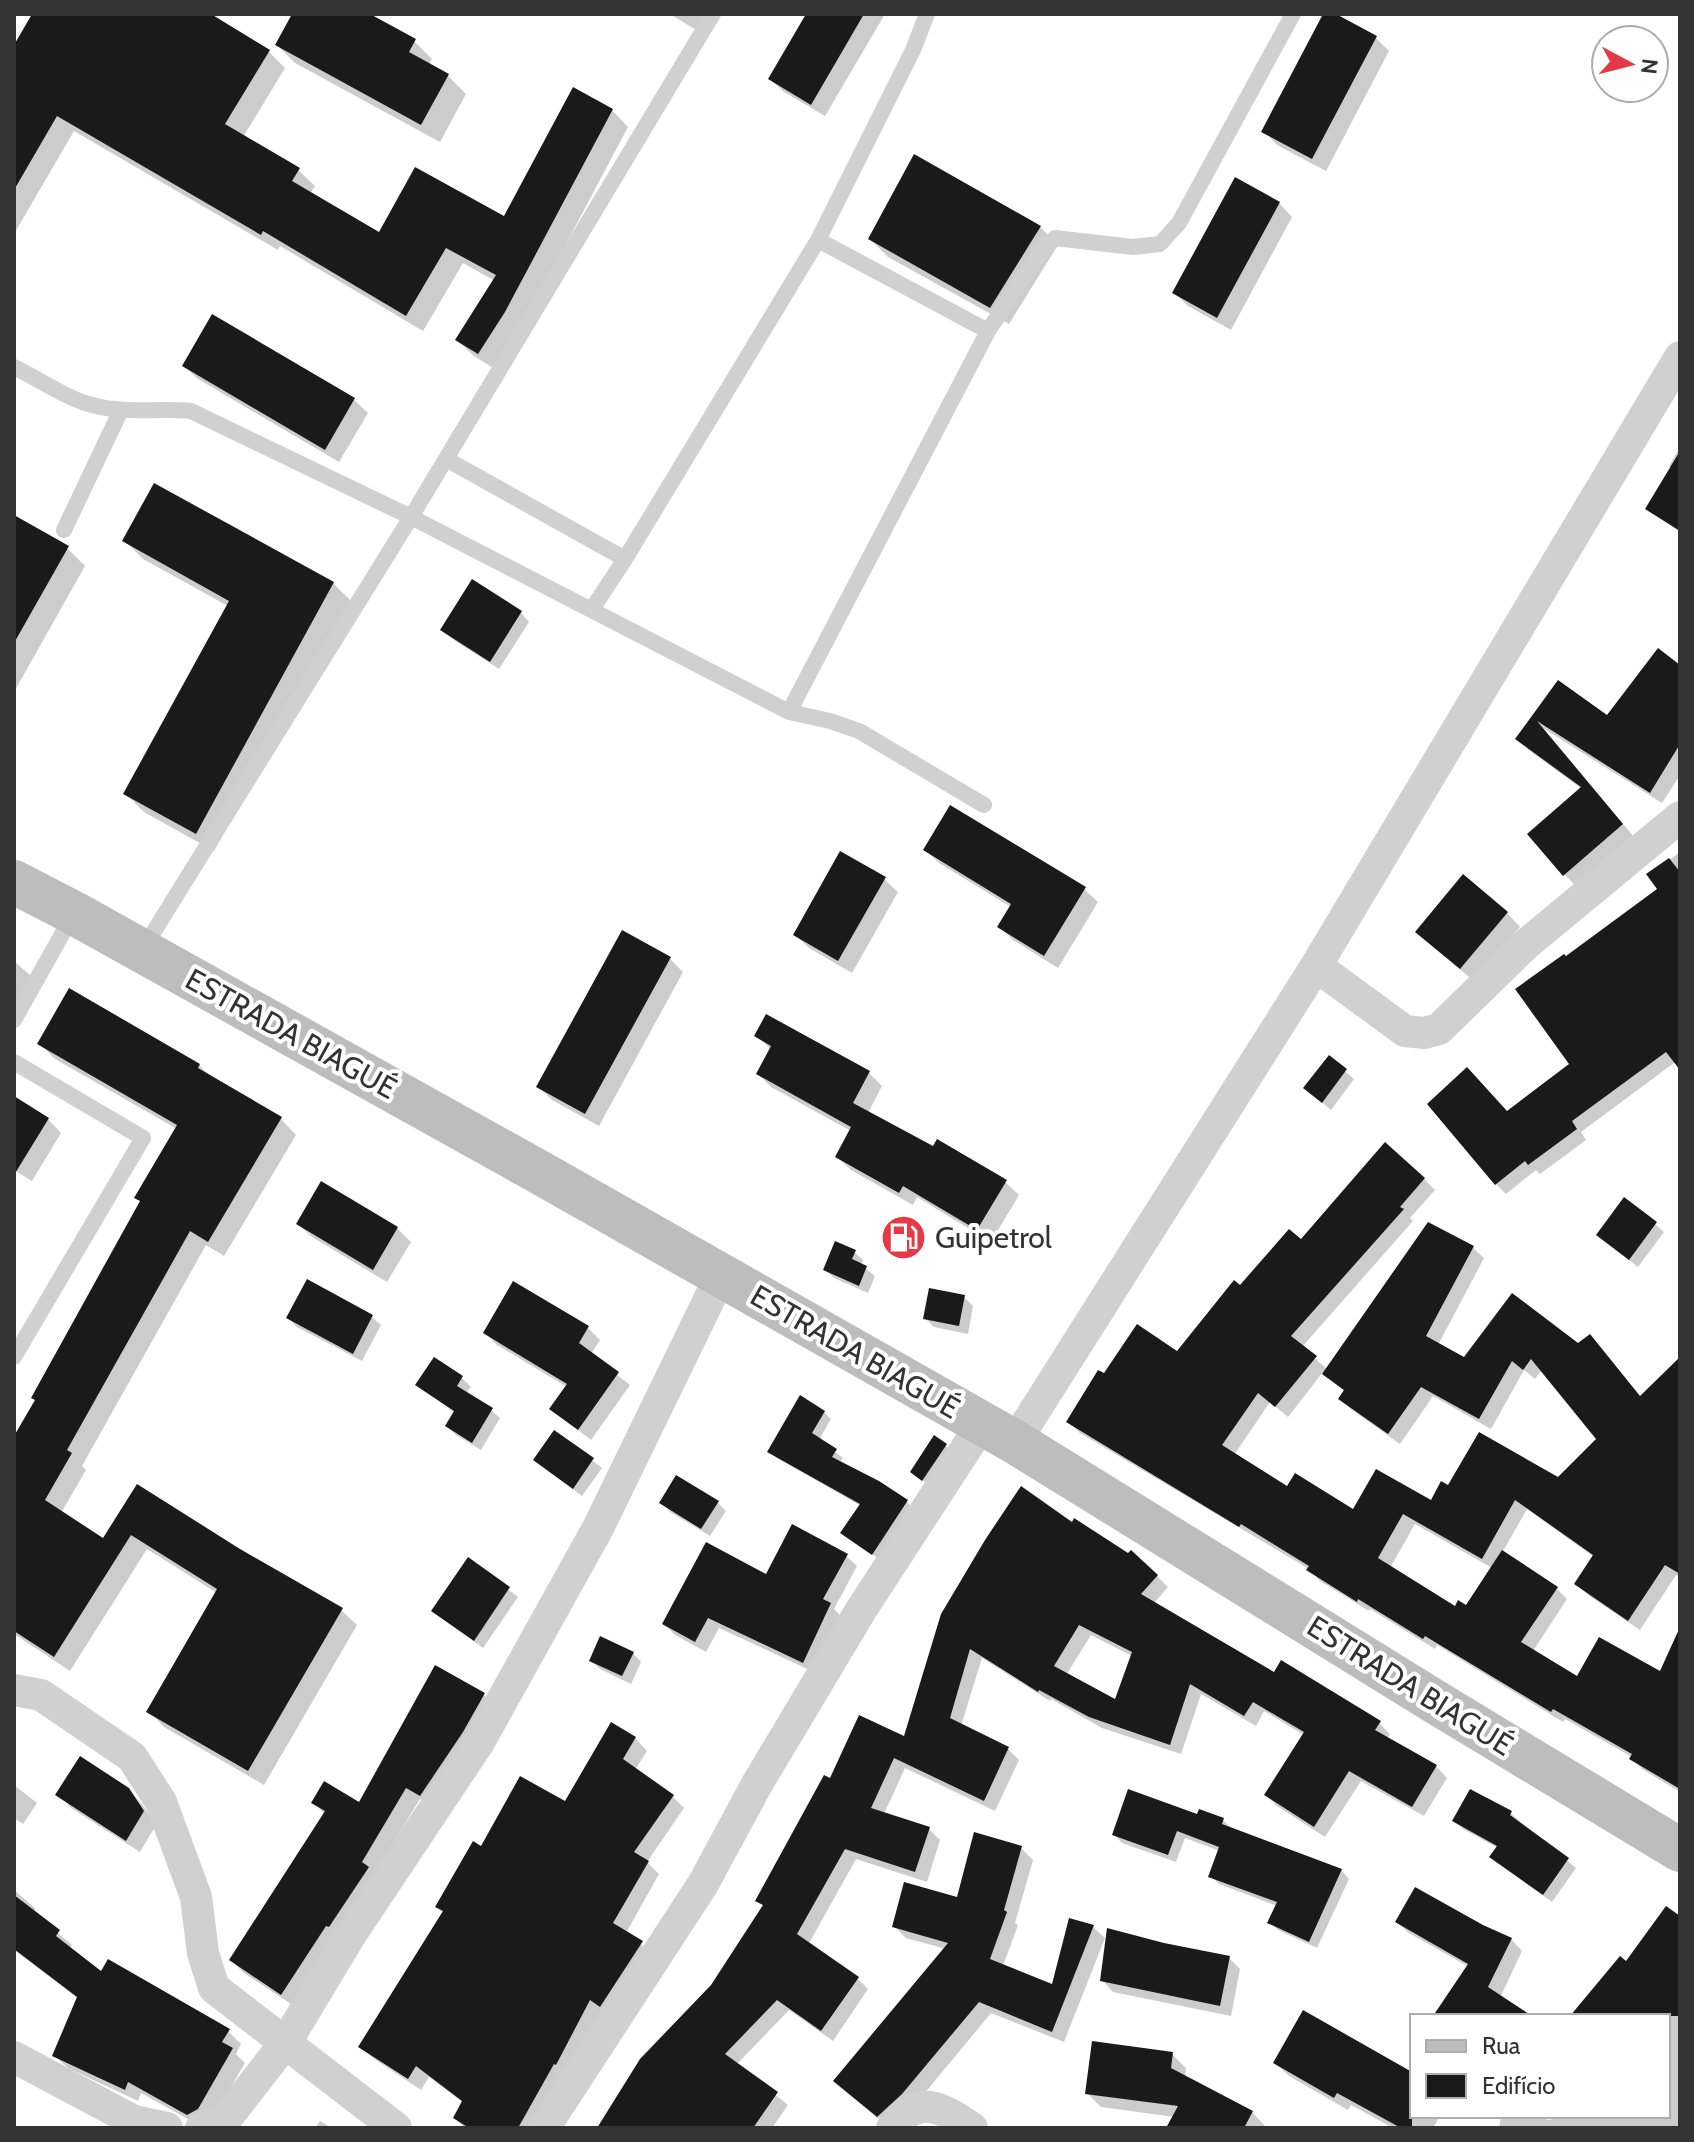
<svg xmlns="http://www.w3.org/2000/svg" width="1694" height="2142" viewBox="0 0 1694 2142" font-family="Cabin,sans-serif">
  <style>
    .shadow { fill: #0003; fill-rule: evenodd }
    .building { fill: #1a1a1a; fill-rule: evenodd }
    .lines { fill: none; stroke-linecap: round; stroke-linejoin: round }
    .service { stroke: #d0d0d0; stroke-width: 16 }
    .minor { stroke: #d0d0d0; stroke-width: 32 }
    .secondary { stroke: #bdbdbd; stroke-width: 44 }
    .labels { text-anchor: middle; stroke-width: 8; stroke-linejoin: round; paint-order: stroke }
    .street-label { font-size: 30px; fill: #333; stroke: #fff }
    .poi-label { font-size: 30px; fill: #333; stroke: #fff; text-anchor: start }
  </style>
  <rect width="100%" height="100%" fill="#fff"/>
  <path class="shadow" d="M33 14H207L269 52 285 68 243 137 298 170 315 186 310 194 380 235 505 219 612 110 628 127 521 329 495 369 474 356 457 340 495 281 463 263 423 331 280 246 278 250 74 131 14 234V48Z
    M294 14H365L414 41 432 59 429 65 448 76 466 94 440 142 295 63 277 45Z
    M670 14H719L706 36Z
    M808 14H885L825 116 784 92 770 79Z
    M1325 14H1331L1376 38 1389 51 1326 171 1277 145 1264 131Z
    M1279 203 1292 217 1231 330 1188 306 1175 293Z
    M1040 227 1058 245 1009 324 888 257 870 239Z
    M213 317 354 400 368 413 339 462 198 379 184 366Z
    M1680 447V532L1647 509 1672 469 1669 466Z
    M14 517 67 548 85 566 14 692Z
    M125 541 333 583 351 601 214 851 144 812 126 794 228 606 143 559Z
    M521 613 529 622 499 669 451 638 442 630Z
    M1680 668V775L1662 803 1543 728 1634 837 1576 886 1564 874 1582 789 1530 751 1518 739 1559 682 1608 718Z
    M926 850 1084 889 1098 902 1058 968 1013 940 1000 927 1011 907 939 863Z
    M1680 852V1062L1678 1060 1581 1132 1586 1140 1540 1174 1536 1170 1506 1194 1496 1184 1507 1113 1572 1064 1566 959 1660 889 1649 875Z
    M884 879 898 892 852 973 809 948 795 935Z
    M1507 913 1520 927 1474 981 1431 945Z
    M670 959 683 972 599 1126 552 1100 538 1086Z
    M14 961 32 977 14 1008Z
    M757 1035 869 1073 882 1086 868 1113 934 1149 1005 1182 1019 1195 991 1242 917 1197 913 1205 851 1170 837 1157 851 1131 771 1087 758 1074 771 1050Z
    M40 1044 199 1065 212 1078 281 1119 296 1135 224 1256 206 1245 82 1466 86 1470 61 1513 104 1540 137 1486 239 1551 341 1610 357 1625 264 1785 164 1727 149 1711 217 1593 147 1549 70 1671 14 1634V1440L142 1202 177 1129 55 1059Z
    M1329 1058 1354 1079 1331 1110 1305 1088Z
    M14 1099 48 1119 61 1133 32 1181 14 1170Z
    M1424 1179 1435 1190 1410 1218 1413 1221 1302 1347 1328 1370 1472 1247 1484 1258 1438 1345 1465 1359 1512 1295 1641 1398 1680 1360V1577L1676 1575 1640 1630 1588 1595 1577 1583 1594 1557 1527 1509 1502 1553 1556 1588 1567 1599 1533 1651 1578 1679 1680 1727V1792L1642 1769 1632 1757 1565 1719 1563 1722 1437 1645 1435 1649 1370 1609 1369 1611 1320 1581 1309 1569 1080 1433 1069 1422 1104 1376 1177 1354 1240 1288 1301 1242ZM1524 1370 1535 1379 1542 1370 1599 1439 1558 1479 1449 1488 1432 1503 1354 1512 1288 1489 1234 1455 1270 1402 1288 1417 1323 1372 1345 1392 1340 1399 1352 1410 1400 1444 1433 1396 1491 1429ZM1415 1524 1492 1568 1466 1607 1456 1609 1390 1568Z
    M322 1184 397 1228 411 1242 387 1282 312 1237 298 1224Z
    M1655 1224 1664 1232 1638 1267 1607 1243Z
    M854 1252 863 1260 861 1265 875 1276 868 1293 834 1278 826 1270Z
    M308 1282 372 1317 381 1325 362 1361 297 1327 288 1318Z
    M514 1284 588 1328 600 1340 591 1354 630 1385 591 1440 551 1409 567 1387 497 1345 485 1333Z
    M964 1297 973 1306 968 1334 934 1327 925 1318Z
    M434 1360 462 1378 471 1387 466 1394 491 1410 500 1418 481 1450 456 1435 447 1426 455 1413 418 1385Z
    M824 1412 831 1419 819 1440 843 1458 839 1463 907 1502 914 1509 880 1560 842 1532 861 1506 777 1458 770 1451Z
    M555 1432 602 1468 582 1496 544 1468Z
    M945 1445 949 1449 927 1483 916 1476Z
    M662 1503H718L726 1511 710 1536 670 1512Z
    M1072 1525 1157 1576 1168 1587 1154 1603 1275 1675 1379 1723 1390 1734 1387 1739 1436 1766 1447 1778 1424 1816 1361 1781 1325 1837 1277 1806 1266 1795 1304 1735 1264 1711 1256 1726 1201 1694 1181 1754 1102 1728 1051 1699 1050 1701 982 1658 961 1726 1008 1749 1019 1760 995 1811 905 1768 884 1814 929 1829 940 1840 927 1882 856 1859 808 1945 857 1978 868 1989 833 2041 789 2010 737 2064 788 2105 772 2128H599L713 1986 764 1907 758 1900 830 1780 905 1738 943 1614ZM1091 1635 1132 1656 1116 1702 1066 1675Z
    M846 1556 857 1566 834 1609 840 1615 814 1672 719 1628 706 1652 675 1635 664 1624 767 1576Z
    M468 1560 518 1597 483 1648 433 1611Z
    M633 1653 641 1662 631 1684 600 1669 591 1660Z
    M483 1694 496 1707 434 1807 420 1799 294 2006 244 1973 231 1960 325 1814 314 1803 360 1805Z
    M635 1738 647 1751 635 1770 672 1796 684 1808 647 1862 659 1874 626 1933 654 1955 537 2128H465L455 2118 464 2103 429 2077 421 2090 373 2058 360 2046 444 1913 437 1907 482 1848 566 1804Z
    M14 1785 37 1803 23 1824 14 1818Z
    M128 1789 142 1804 156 1825 140 1852 71 1808 58 1794Z
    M1510 1813 1576 1868 1552 1902 1501 1865 1498 1848 1463 1829 1454 1820Z
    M1198 1817 1223 1820 1231 1828 1341 1870 1349 1879 1317 1948 1278 1930 1270 1922 1277 1906 1219 1884 1211 1876 1220 1851 1185 1838 1176 1862 1122 1843 1114 1834Z
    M1021 1848 1033 1860 1015 1923 1018 1925 1003 1966 1054 1986 1093 1927 1105 1938 1064 2042 991 2013 914 2106 890 2128 848 2092 946 1949 906 1938 894 1926 958 1899Z
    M14 1890 36 1909 33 1912 72 1945 69 1949 101 1974 228 2031 241 2044 236 2054 245 2063 211 2122 202 2127 141 2093 138 2101 68 2068 54 2055 79 1999 14 1950Z
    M1680 1919V2128H1499L1501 2116H1525L1551 2120V2116H1668V2016H1572L1626 1964Z
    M1397 1922 1482 1927 1511 1939 1522 1951 1500 1998 1528 2016H1436L1469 1967 1409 1933Z
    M1164 1945 1229 1958 1240 1969 1231 2016 1113 1992 1102 1980Z
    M1172 2054 1186 2068 1185 2078 1252 2112 1265 2126 1264 2128H1169L1175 2117 1101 2107 1087 2093Z
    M1275 2063 1412 2074V2116H1440L1433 2128H1393L1351 2105 1348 2110 1289 2076Z
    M320 2121 332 2128H315Z"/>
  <path class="building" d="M32 14H211L270 50 225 124 300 168 292 181 379 232 415 167 504 216 573 87 613 109 505 312 478 354 455 340 496 275 446 248 406 316 263 231 261 235 57 116 14 190V45Z
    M292 14H370L416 39 409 52 449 74 421 125 275 45Z
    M806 14H864L811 105 768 79Z
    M1323 14H1336L1377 36 1312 159 1261 132Z
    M914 154 1041 226 990 308 868 239Z
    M1235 177 1280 202 1217 318 1172 293Z
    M212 314 355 398 325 450 182 366Z
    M1680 451V531L1645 509Z
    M154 483 334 582 196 834 123 794 229 601 122 541Z
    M14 515 69 546 14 643Z
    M472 579 522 611 490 662 440 630Z
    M1658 648 1680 665V744L1650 793 1537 721 1623 824 1563 876 1527 834 1581 787 1515 739 1558 680 1607 715Z
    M950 805 1086 887 1044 956 997 927 1011 904 923 850Z
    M840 851 886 877 838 961 793 935Z
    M1669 858 1680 872V1070L1666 1052 1572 1121 1577 1129 1528 1165 1525 1161 1495 1185 1427 1104 1467 1067 1507 1111 1569 1064 1515 989 1564 954 1566 956 1657 889 1646 874Z
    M1463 874 1508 912 1460 969 1415 932Z
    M622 930 671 957 585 1114 536 1087Z
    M69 988 200 1064 198 1068 282 1117 208 1242 190 1231 67 1450 72 1453 45 1500 103 1538 137 1484 240 1549 343 1608 248 1771 146 1712 217 1589 131 1535 54 1657 14 1631V1436L35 1400 31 1398 140 1201 134 1198 177 1125 37 1044Z
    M766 1014 870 1071 853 1103 933 1146 937 1139 1007 1180 977 1230 903 1186 899 1193 835 1157 851 1127 756 1074 771 1046 754 1036Z
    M1329 1055 1347 1069 1322 1103 1303 1088Z
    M14 1096 49 1118 14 1175Z
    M1385 1142 1425 1178 1400 1207 1404 1209 1291 1336 1317 1356 1275 1407 1258 1393 1222 1445 1287 1486 1295 1473 1353 1509 1376 1469 1431 1500 1441 1481 1448 1485 1479 1432 1558 1477 1596 1439 1531 1359 1523 1370 1512 1361 1479 1419 1421 1387 1388 1434 1338 1399 1344 1390 1322 1374 1428 1222 1474 1246 1426 1336 1464 1357 1512 1293 1578 1343 1590 1334 1640 1396 1680 1357V1574L1665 1565 1628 1621 1574 1584 1593 1555 1515 1500 1482 1559 1403 1514 1378 1558 1455 1606 1458 1600 1466 1605 1502 1550 1558 1587 1521 1642 1577 1676 1599 1637 1660 1671 1680 1627V1789L1629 1759 1632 1754 1553 1709 1551 1712 1425 1636 1423 1639 1358 1599 1357 1602 1306 1570 1309 1566 1241 1524 1239 1527 1066 1422 1098 1370 1104 1373 1137 1324 1177 1351 1234 1280 1240 1285 1289 1229 1301 1239Z
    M321 1181 398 1227 373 1270 296 1224Z
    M1624 1197 1657 1222 1629 1260 1596 1235Z
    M835 1241 856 1250 852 1259 867 1266 859 1286 823 1270Z
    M307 1279 373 1315 353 1354 286 1318Z
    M513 1281 589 1326 579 1343 619 1372 578 1430 549 1409 567 1384 483 1333Z
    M929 1288 965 1295 959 1326 923 1319Z
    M434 1357 463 1376 457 1386 493 1408 472 1443 445 1426 454 1411 415 1385Z
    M800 1395 825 1411 812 1433 837 1449 832 1457 879 1481 908 1500 872 1555 840 1533 860 1504 767 1452Z
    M554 1430 594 1458 573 1489 533 1460Z
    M934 1435 947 1444 922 1481 910 1472Z
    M676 1475 719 1501 701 1529 659 1503Z
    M1021 1486 1072 1522 1074 1518 1128 1553 1131 1550 1158 1575 1141 1594 1274 1672 1281 1660 1381 1721 1375 1730 1437 1765 1412 1807 1349 1771 1314 1827 1264 1795 1304 1732 1253 1702 1244 1716 1190 1684 1170 1745 1089 1717 1039 1690 1038 1692 970 1649 950 1718 1009 1747 984 1801 894 1758 871 1808 930 1827 915 1872 845 1849 797 1934 859 1977 821 2031 777 2000 725 2054 778 2092 753 2128H597L640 2059 711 1985 763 1905 755 1901 824 1775 830 1778 859 1715 904 1736 941 1614 985 1540ZM1079 1625 1132 1652 1115 1699 1054 1666Z
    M792 1524 848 1554 823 1599 831 1603 803 1663 708 1618 695 1642 662 1624 706 1542 766 1574Z
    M468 1557 510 1587 474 1641 431 1611Z
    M600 1636 634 1652 622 1676 589 1661Z
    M435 1665 485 1693 463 1732 420 1796 406 1788 362 1862 369 1867 329 1927 326 1926 281 1995 229 1960 325 1811 311 1803 324 1781 359 1802Z
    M611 1722 636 1737 623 1759 674 1795 634 1852 649 1861 613 1923 643 1941 600 2007 590 2000 556 2065 554 2064 518 2128H469L453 2118 462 2101 416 2066 408 2079 358 2047 443 1911 435 1907 473 1841 481 1846 520 1776 565 1801Z
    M80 1756 129 1788 144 1811 126 1841 55 1795Z
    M1128 1789 1197 1814 1199 1809 1224 1818 1222 1824 1342 1869 1309 1942 1267 1923 1277 1902 1208 1877 1219 1847 1177 1831 1168 1855 1112 1835Z
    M1470 1789 1512 1811 1510 1815 1569 1858 1543 1895 1489 1857 1497 1846 1452 1821Z
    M974 1832 1022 1846 1004 1910 1007 1912 990 1959 1052 1984 1069 1918 1094 1925 1052 2032 979 2002 902 2094 877 2117 833 2081 948 1943 892 1927 904 1882 957 1897Z
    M1415 1887 1483 1925 1512 1938 1488 1987 1532 2016H1433L1468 1964 1395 1922Z
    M14 1895 60 1930 56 1936 101 1971 108 1959 230 2029 222 2042 233 2048 198 2109 187 2115 128 2082 125 2090 52 2056 77 1997 14 1949Z
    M1666 1906 1680 1916V2016H1570L1620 1956 1626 1961Z
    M1107 1928 1164 1943 1230 1956 1220 2006 1100 1981Z
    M1303 2010 1412 2072V2128H1401L1337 2093 1334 2098 1273 2063Z
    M1092 2041 1173 2052 1171 2068 1253 2111 1244 2128H1166L1178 2106 1085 2094Z"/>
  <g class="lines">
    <path class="service" d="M818 240 988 331
      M14 367C37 378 67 399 92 405 124 414 159 408 191 411L411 517 789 712 830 721 859 731 984 805
      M446 459 625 559
      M64 530 121 410
      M592 609 625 559 818 240 913 50 927 14
      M789 712 988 331 1041 251 1055 238 1133 247 1160 244 1179 223 1293 14
      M143 949 411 517 713 14
      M14 1020 74 913
      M14 1062 143 1138 14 1357"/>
    <path class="minor" d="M1316 966 1405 1031 1424 1033 1439 1029 1524 946 1680 817
      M1015 1442 1316 966 1680 357
      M14 1690 41 1695 132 1757 161 1802 196 1897 203 1953 214 1988 396 2128
      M14 2057 134 2121 167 2128
      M201 2128 226 2119 286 2042 351 1934 479 1742 598 1528 721 1275
      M544 2128 703 1884 757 1784 861 1610 982 1424
      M892 2128C919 2093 941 2107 972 2128"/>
    <path class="secondary" d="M14 882 74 913 539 1172 1015 1442 1437 1703 1680 1850"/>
  </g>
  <defs>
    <symbol id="fuel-disc" viewBox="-11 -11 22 22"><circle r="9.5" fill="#e63946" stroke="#fff"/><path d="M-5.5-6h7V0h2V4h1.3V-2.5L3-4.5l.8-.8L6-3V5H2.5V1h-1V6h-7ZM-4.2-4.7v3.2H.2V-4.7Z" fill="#fff"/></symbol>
  </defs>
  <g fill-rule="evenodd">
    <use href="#fuel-disc" x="878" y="1212" width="51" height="51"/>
  </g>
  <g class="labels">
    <g class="street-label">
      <text transform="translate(291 1034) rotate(29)" y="10">ESTRADA BIAGUÉ</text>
      <text transform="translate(855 1352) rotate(30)" y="10">ESTRADA BIAGUÉ</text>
      <text transform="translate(1410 1686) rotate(32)" y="10">ESTRADA BIAGUÉ</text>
    </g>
    <g class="poi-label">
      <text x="935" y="1248">Guipetrol</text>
    </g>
  </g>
  <rect width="1694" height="2142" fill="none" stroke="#333333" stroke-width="32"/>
  <rect x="1410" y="2014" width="260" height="104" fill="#ffffff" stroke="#adadad" stroke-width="2"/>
  <rect x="1426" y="2040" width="40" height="12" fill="#bdbdbd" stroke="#adadad" stroke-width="2"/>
  <text x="1482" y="2054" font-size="24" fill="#333333">Rua</text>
  <rect x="1426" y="2074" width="40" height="24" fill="#1a1a1a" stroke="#adadad" stroke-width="2"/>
  <text x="1482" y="2094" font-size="24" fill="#333333">Edifício</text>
  <g transform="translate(1630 64) rotate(97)"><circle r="38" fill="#ffffff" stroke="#adadad" stroke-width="2"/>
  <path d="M0-6L14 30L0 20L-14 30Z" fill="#e63946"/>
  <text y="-12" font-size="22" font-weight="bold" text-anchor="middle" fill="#333333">N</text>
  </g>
</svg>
